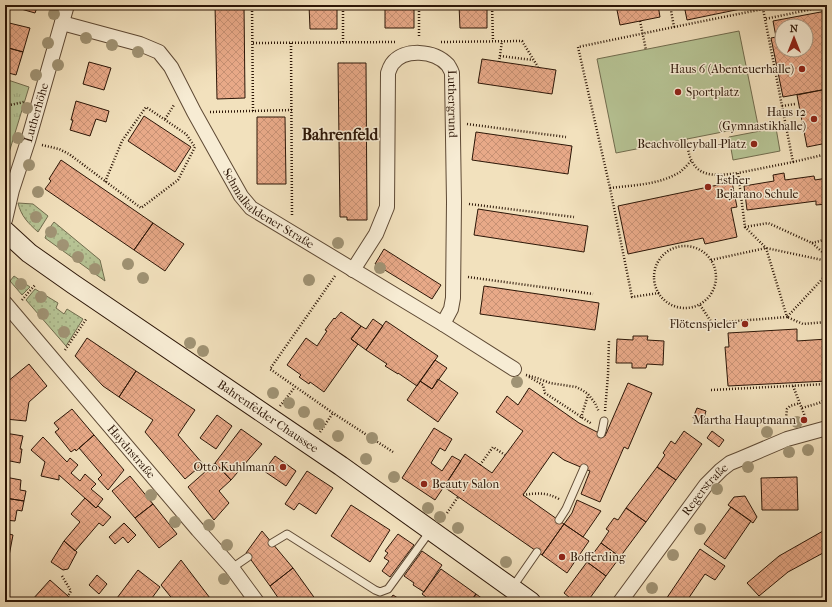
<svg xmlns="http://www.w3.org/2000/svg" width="832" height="607" viewBox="0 0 832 607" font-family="'IM FELL French Canon',serif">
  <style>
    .grass { fill: url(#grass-dots); stroke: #716c4e }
    .park { fill: url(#park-tufts); stroke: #716c4e }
    .pitch { fill: #b6c394; stroke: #716c4e }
    .building { fill: url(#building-cross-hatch); stroke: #2c1607; fill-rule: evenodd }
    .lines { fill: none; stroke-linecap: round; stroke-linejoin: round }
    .service-casing { stroke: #5e4934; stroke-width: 9 }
    .minor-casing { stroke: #5e4934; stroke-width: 16 }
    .secondary-casing { stroke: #2c1607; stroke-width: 21 }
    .path { stroke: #2c1607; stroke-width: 2.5; stroke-dasharray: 1 2; stroke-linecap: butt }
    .service { stroke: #f7ecd4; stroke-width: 7 }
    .minor { stroke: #f7ecd4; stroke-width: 14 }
    .secondary { stroke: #f7ecd4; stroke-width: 19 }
    .tree { fill: #a09374 }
    .poi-dot { fill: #8f2418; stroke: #f7ecd4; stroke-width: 1.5 }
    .labels { text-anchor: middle; stroke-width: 3; stroke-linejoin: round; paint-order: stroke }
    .poi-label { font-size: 12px; fill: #2c1607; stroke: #f7ecd4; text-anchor: end }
    .street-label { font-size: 12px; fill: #2c1607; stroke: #f7ecd4 }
    .district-label { font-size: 16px; font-weight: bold; fill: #2c1607; stroke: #f7ecd4 }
  </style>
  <defs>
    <pattern id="grass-dots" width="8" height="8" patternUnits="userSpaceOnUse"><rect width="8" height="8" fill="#b6c394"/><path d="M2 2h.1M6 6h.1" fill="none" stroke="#9da77e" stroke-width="1.8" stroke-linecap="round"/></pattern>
    <pattern id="park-tufts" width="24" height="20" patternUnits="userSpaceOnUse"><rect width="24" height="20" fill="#b6c394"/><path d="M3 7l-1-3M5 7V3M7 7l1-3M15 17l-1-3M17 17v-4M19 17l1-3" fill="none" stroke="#9da77e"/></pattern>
    <pattern id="building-cross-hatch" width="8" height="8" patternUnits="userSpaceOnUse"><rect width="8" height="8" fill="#e8a988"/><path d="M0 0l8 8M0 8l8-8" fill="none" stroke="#c79174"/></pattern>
  </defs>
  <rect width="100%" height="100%" fill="#f2e1bd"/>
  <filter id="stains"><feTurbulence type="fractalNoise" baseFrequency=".005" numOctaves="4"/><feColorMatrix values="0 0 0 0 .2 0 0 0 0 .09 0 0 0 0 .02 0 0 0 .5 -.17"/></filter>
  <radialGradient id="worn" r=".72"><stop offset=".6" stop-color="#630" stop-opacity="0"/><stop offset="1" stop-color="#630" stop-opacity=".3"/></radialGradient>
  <path class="grass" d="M18 203 33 204 48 216 38 232C28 223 21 216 18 203Z
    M54 222 100 260 105 281 45 238 48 230Z
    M14 276 30 287 22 295 10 281Z
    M35 289 58 303 56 308 64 314 67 309 83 319 66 346 26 300Z"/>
  <path class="park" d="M5 79 29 87 8 156 5 157Z"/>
  <path class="pitch" d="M739 31 758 125 616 153 597 59Z
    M776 128 780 151 733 160 729 137Z"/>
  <path class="building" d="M7 5H38L35 13Z
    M215 5H244L245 98 217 99Z
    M309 5H337V29H310Z
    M385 5H414V28H385Z
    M459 5H487V28H460Z
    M616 5H658L660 17 620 25Z
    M684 5H760L687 20Z
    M826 11 827 18V89L783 97 771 38 776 37 773 21ZM782 26H806V50H782Z
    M5 22 30 28 23 52 5 47Z
    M5 47 23 52 16 75 5 72Z
    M482 59 556 70 552 94 478 83Z
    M89 62 111 68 104 90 83 84Z
    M338 63H366L367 220H347V217H340Z
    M827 89V143L807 147 797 95Z
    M76 101 109 111 106 122 96 119 90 136 70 130 73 120H71Z
    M144 116 191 147 175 172 128 141Z
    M257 117H285L286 184H257Z
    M476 132 572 146 568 174 472 160Z
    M61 160 153 223 134 250 45 189 51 181 49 179Z
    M784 173 785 180 814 176 815 180 827 178V204L816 205V201L747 210 744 186 774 181 773 175Z
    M732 182 737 207 731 208 737 237 705 244 703 238 628 254 618 206Z
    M478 209 588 226 584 252 474 235Z
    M153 223 184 244 165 271 134 250Z
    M384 249 441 285 432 299 375 264Z
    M484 286 599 303 595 330 480 314Z
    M341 312 361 326 351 339 358 344 324 392 310 382 309 384 299 377 301 375 287 365 306 338 317 346 327 331 325 330 334 318 335 319Z
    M373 319 383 326 366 350 351 339 361 326 366 329Z
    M386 321 438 356 417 386 398 373V374L385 366 387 364 366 350Z
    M797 329V341L827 339V381L728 386 725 347H729L728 333Z
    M633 336H648L647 340 664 341 663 365 647 364 646 368H632V363H616L617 339 633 340Z
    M87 338 136 371 119 397 103 386 75 356Z
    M435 360 447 368 432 389 420 381Z
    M29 364 47 386 29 402 26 421 5 419V382H7Z
    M136 371 195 410 178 435 203 464 185 479 145 432 153 420 119 397Z
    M438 379 458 393 438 422 407 400 420 381 432 389Z
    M628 383 652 393 628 449 624 447 600 502 581 494 590 471 564 460 553 452 523 495 564 524 542 555 444 487 465 454 492 473 523 431 496 412 507 396 518 405 529 388 579 423 605 436Z
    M697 408 706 411 703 421 693 418Z
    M72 409 94 435 76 451 75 449 71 452 55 432 59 429 54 423Z
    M217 415 232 426 216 449 200 438Z
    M434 428 452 439 445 451 440 448 431 463 442 471 452 456 461 461 435 500 402 478Z
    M241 429 262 444 231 480 215 463Z
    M684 431 702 444 676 480 657 467 665 455 663 453 671 441 675 444Z
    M712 431 724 440 719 447 707 438Z
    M5 433 23 436 20 449H22L20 463 5 460Z
    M94 435 124 470 108 490 98 479 102 475 79 448Z
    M43 437 67 462 70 458 78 465 71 473 80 481 85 474 96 484 91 489 103 499 96 508 59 475V480L41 476 45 462 31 450Z
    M275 456 296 471 286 486 264 471Z
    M215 463 231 480 219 491 229 503 214 520 188 487Z
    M657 467 676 480 646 522 626 508Z
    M307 471 333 488 316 514 299 503 294 510 285 504Z
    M130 476 153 504 135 518 112 491Z
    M5 477 21 480 20 490 26 491 24 501 5 498Z
    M797 477 798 510H762L761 478Z
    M745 496 757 517 753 523 728 505 734 497Z
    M5 498 24 501 22 511 17 510 15 521 5 520Z
    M85 498 96 508 98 506 111 517 103 526 99 523 75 551 64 541 80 522 71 514Z
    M577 500 601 511 583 537 564 524 572 513Z
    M153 504 177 534 159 548 135 518Z
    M351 505 390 530 370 562 331 536Z
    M731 507 751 521 725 559 704 544Z
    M626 508 646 522 620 557 601 543 609 531 606 529 614 518 618 520Z
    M124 523 136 535 128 543 123 537 115 544 109 537Z
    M564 524 589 541 567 573 542 555Z
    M262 531 293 568 270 586 246 553Z
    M823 531V553L788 572 759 596 747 583 779 556Z
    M5 533 13 535 9 556 5 555Z
    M398 534 414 545 390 577 382 571 389 561 384 558 388 553 385 551Z
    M64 541 77 552 68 569 63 570 51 562Z
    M601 543 620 557 606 576 587 562Z
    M700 549 725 566 715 580 705 574 686 602H664Z
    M422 551 442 565 424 592 413 585 414 583 404 576Z
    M181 560 213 602H175L161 585Z
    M587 562 606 576 587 602H575L564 593Z
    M293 568 316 600 313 602H281L270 586Z
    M441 569 476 594 470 602H429L430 600 422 594Z
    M138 570 160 587 149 602H114Z
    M97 575 107 584 99 594 89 585Z
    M50 580 68 596 75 602H34L32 600Z
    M476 594 487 602H470Z
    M393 595 404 602H388Z"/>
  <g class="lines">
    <defs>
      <path id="service" d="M601 434 602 431 604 421
        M559 520 566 509 584 468
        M272 543 287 534 375 590 380 592 388 589 431 530
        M232 568 248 557
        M512 588 537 552"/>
      <g id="minor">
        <path id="s1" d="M62 23 140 44 159 52 171 67 194 112 223 164 241 196 251 208 443 324 514 369"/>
        <path id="s2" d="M5 220 12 190 28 141 67 5"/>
        <path id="s3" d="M353 270 376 234 387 207 388 73C389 70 390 67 392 64 404 48 434 50 448 65 449 67 451 70 452 73L454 202 453 298 451 309 443 324"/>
        <path id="s4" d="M5 303 198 530 232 568 257 602"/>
        <path id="s5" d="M620 602 706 485 721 470 730 463 740 459 787 439 827 428"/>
      </g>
      <g id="secondary">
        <path id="s6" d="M5 231 29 253 73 284 341 466 531 602"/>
      </g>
    </defs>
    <use href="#service" class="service-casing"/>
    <use href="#minor" class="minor-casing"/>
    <use href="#secondary" class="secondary-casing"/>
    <path class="path" d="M252 5 253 111
      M343 5V42
      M419 5V38
      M492 5 493 41
      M640 21 646 50
      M674 27 763 9 765 19 827 6
      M441 42 522 41 538 67
      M253 43 396 42
      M291 43 292 216
      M500 56 533 60
      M499 62 502 41
      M5 106 24 102
      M782 106 795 104
      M210 112 292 110
      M165 119 174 105
      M467 124 566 137
      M686 139C688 146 688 155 692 161 700 179 722 175 738 173
      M42 145 59 149 69 154 141 208 178 180 195 147 186 134 146 107 122 141 105 182
      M793 162 827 154
      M610 188C634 185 659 185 680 172 684 169 688 164 691 161
      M469 204 574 217
      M745 227 768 223 812 243 827 256
      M812 243 827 239
      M654 277a31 31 0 1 1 62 0a31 31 0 1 1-62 0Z
      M711 260 766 248 827 261
      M827 274 787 317 803 324 827 322
      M335 276 270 369 333 413 393 452
      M468 277 593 294
      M659 293 632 297 610 188 578 47 674 27 670 5
      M22 300 35 285
      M700 305 712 323 787 317 766 248 745 227 738 173 793 162 765 19
      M65 350 87 318
      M526 375 537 378 550 383 576 387 582 390 588 394 595 403 599 412
      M529 377 543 385 545 393 592 424
      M793 386 806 419
      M711 390 827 384
      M280 406 295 387
      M802 408 819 403 827 399
      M605 411 608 375 609 340
      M581 418 588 395
      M788 424 786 418 787 409 790 406 800 403
      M320 432 333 413
      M480 465 493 447 505 455
      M523 495C537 493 546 492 559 499
      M447 513 458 497
      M62 576 71 591 68 596"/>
    <use href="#service" class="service"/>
    <use href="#minor" class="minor"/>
    <use href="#secondary" class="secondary"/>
  </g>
  <g class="tree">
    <circle cx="54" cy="14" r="6"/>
    <circle cx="86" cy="38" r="6"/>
    <circle cx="48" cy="43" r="6"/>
    <circle cx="112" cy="45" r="6"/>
    <circle cx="138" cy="52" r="6"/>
    <circle cx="58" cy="65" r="6"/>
    <circle cx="36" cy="75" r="6"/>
    <circle cx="27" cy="108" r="6"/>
    <circle cx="18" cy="138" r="6"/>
    <circle cx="29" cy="165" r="6"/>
    <circle cx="38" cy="192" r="6"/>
    <circle cx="36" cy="217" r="6"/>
    <circle cx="51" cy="232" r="6"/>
    <circle cx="338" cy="243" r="6"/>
    <circle cx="63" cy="245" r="6"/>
    <circle cx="78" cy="257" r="6"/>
    <circle cx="128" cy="264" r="6"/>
    <circle cx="380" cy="268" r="6"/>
    <circle cx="95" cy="269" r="6"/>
    <circle cx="143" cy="278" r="6"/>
    <circle cx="309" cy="280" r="6"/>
    <circle cx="21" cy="284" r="6"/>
    <circle cx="41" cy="297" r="6"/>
    <circle cx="43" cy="314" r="6"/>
    <circle cx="64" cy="332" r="6"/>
    <circle cx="190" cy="343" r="6"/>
    <circle cx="203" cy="351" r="6"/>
    <circle cx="517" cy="382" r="6"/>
    <circle cx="273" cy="393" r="6"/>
    <circle cx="289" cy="403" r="6"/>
    <circle cx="304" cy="412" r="6"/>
    <circle cx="797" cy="422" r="6"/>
    <circle cx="319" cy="424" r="6"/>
    <circle cx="767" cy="432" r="6"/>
    <circle cx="338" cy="436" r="6"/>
    <circle cx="372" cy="438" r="6"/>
    <circle cx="808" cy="450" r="6"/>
    <circle cx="789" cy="452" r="6"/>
    <circle cx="366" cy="459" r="6"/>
    <circle cx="748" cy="467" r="6"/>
    <circle cx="394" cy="477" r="6"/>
    <circle cx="717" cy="489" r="6"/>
    <circle cx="151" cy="495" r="6"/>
    <circle cx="428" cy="508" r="6"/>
    <circle cx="440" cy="517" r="6"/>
    <circle cx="175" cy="522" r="6"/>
    <circle cx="209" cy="525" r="6"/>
    <circle cx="458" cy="528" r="6"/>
    <circle cx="700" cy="529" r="6"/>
    <circle cx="227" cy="545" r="6"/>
    <circle cx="673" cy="555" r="6"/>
    <circle cx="506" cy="562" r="6"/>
    <circle cx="224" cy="579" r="6"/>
    <circle cx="652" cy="588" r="6"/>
  </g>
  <g class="poi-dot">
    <circle cx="802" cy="69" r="4"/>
    <circle cx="678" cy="92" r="4"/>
    <circle cx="814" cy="119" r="4"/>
    <circle cx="754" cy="144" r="4"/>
    <circle cx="708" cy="187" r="4"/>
    <circle cx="745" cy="324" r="4"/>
    <circle cx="804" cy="420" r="4"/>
    <circle cx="283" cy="467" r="4"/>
    <circle cx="424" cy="484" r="4"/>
    <circle cx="562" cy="557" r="4"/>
  </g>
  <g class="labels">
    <g class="poi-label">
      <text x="794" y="73">Haus 6 (Abenteuerhalle)</text>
      <text x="686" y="96" text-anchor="start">Sportplatz</text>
      <text x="806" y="116">Haus 12<tspan x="806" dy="14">(Gymnastikhalle)</tspan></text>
      <text x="746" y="148">Beachvolleyball-Platz</text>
      <text x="716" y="184" text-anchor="start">Esther<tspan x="716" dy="14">Bejarano Schule</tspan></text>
      <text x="737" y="328">Flötenspieler</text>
      <text x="796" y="424">Martha Hauptmann</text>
      <text x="275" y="471">Otto Kuhlmann</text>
      <text x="432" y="488" text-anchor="start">Beauty Salon</text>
      <text x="570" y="561" text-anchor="start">Bofferding</text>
    </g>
    <g class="street-label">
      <text dy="4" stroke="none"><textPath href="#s3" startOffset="318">Luthergrund</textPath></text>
      <text dy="4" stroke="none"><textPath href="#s2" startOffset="112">Lutherhöhe</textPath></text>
      <text dy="4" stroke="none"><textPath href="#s1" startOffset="296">Schmalkaldener Straße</textPath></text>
      <text dy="4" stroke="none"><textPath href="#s6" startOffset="322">Bahrenfelder Chaussee</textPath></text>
      <text dy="4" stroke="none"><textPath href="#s4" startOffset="195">Haydnstraße</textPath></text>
      <text dy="4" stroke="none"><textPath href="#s5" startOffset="141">Regerstraße</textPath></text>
    </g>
    <g class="district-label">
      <text x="340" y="140">Bahrenfeld</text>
    </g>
  </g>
  <rect width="832" height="607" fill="none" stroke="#f2e1bd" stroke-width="20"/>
  <rect x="6" y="6" width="820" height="595" fill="none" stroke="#2c1607" stroke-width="2"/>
  <rect x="10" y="10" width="812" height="587" fill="none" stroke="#2c1607"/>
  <g transform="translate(794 38)"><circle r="19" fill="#f7ecd4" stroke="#a69682"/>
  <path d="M0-3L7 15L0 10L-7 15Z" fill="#8f2418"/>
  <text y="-6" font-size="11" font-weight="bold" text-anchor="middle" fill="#2c1607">N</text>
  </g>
  <rect width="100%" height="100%" filter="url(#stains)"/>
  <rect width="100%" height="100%" fill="url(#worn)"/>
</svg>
